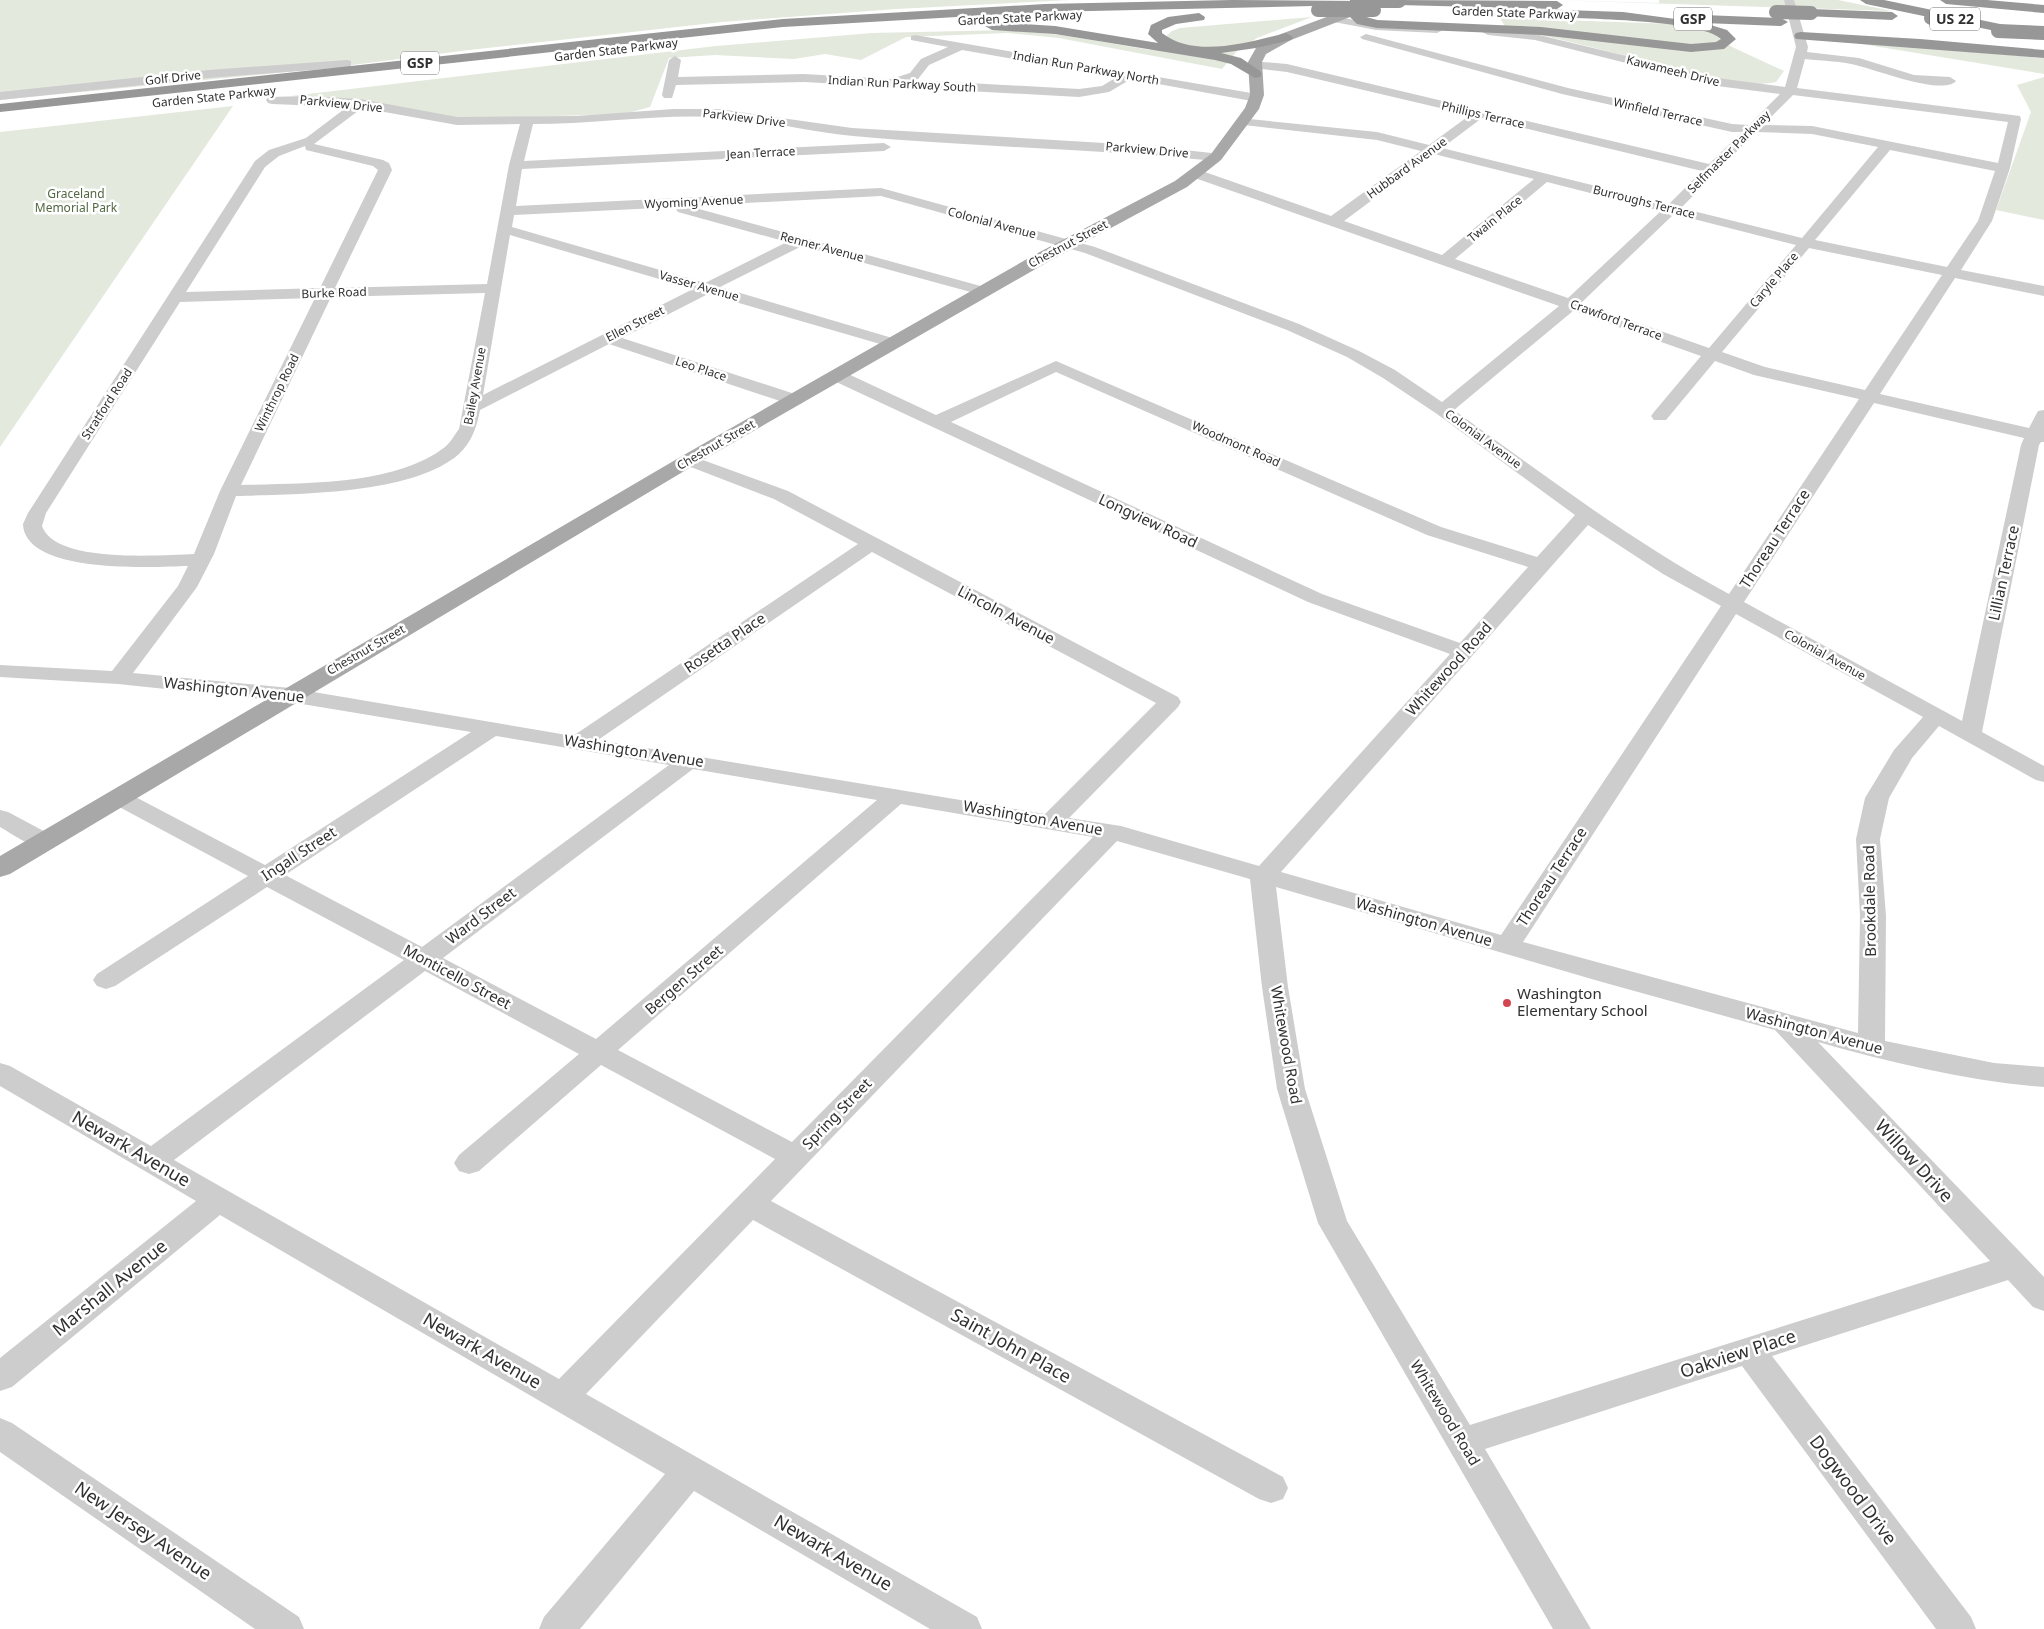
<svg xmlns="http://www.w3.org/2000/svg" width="2044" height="1629" viewBox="0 0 2044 1629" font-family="'Noto Sans',sans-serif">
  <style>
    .green { fill: #e3e9dd }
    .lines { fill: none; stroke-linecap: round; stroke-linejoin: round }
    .minor { fill: #cdcdcd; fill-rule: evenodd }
    .major { fill: #a8a8a8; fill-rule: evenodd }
    .highway { fill: #979797; fill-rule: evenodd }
    .highway-bridge { stroke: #979797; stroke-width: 14 }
    .poi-dot { fill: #d4464f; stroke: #fff; stroke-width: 2 }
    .labels { text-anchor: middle; stroke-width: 5; stroke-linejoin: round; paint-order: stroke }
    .far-street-label { font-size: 12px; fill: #303030; stroke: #fff }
    .far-park-label { font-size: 12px; fill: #536842; stroke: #fff }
    .shield { fill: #fff; stroke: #6e6e6e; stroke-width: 1 }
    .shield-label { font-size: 14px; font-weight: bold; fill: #303030 }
    .street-label { font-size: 15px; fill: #303030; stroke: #fff }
    .poi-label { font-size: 15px; fill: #303030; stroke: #fff; text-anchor: start }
    .near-street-label { font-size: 18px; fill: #303030; stroke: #fff }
  </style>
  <rect width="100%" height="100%" fill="#fff"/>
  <path class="green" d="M0 0H1070L896 9 722 22 469 50 329 68 0 100Z
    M1552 0 1659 3V0H1838L1892 11Z
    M1312 17 1257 38 1237 51 1222 69 1059 38 1008 33 906 37 861 60 825 54 794 59 715 55 669 58 650 107 624 114 457 119 324 98 291 96 716 46 872 33 1009 30 1062 35 1150 50 1172 31 1180 28Z
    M1500 18 1674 24 1710 31 1730 46 1784 71 1776 82C1735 90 1691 73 1652 63 1603 50 1555 37 1506 28Z
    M1837 40 2044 58V74Z
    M2044 77V220L1996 210 2031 112 2017 85Z
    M233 106 0 447V132Z"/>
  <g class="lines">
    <path class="minor" d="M1784 0H1794L1808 47 1807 52 1859 58 1914 75 1950 77 1956 81C1943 96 1877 70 1859 66 1842 61 1823 61 1805 59L1797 88 2020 116 2021 119 2010 168 1992 221 1961 270 2044 286V296L1955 278 1880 394 2029 428 2038 411 2044 410V442H2041L2039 445 1982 732 2044 766V782L2036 780 1939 726 1912 758 1889 798 1880 839 1886 916 1885 1041 1994 1063 2044 1067V1087C1967 1081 1893 1063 1818 1042L2044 1277V1311L2033 1307 2008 1280 1772 1356 1971 1617 1976 1629H1936L1742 1366 1485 1449 1591 1629H1553L1318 1223 1277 1089 1262 987 1250 879 1117 841 771 1201 1283 1477 1288 1488 1283 1499 1271 1503 1259 1499 753 1220 586 1394 977 1617 982 1629H930L694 1491 580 1629H539L544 1617 665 1474 220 1215 12 1387 0 1391V1358L196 1201 0 1086V1063L10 1066 151 1146 404 960 267 887 115 986 106 989 97 986 93 980 97 974 248 876 110 802 106 797 110 792 118 790 126 792 265 865 471 732 290 702 118 684 0 677V665L112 671 178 586 188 566C154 567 25 575 23 524L28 513 255 161 269 150 306 138 347 107 272 104 268 103 266 100 268 97 308 96 360 99 457 117 577 116 673 109H719L852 128 1138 145 1221 154 1223 157 1216 161C1095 149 974 147 853 136 808 132 763 119 718 117 656 114 594 124 533 124L524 161 884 143 891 147 884 151 522 169 516 206 881 188 1095 247 1299 324 1359 351 1395 370 1442 402 1559 306 1192 177 1190 174 1197 170 1202 171 1331 216 1421 151 1377 140 1244 125 1238 121 1239 118 1377 132 1429 145 1470 115 1287 72 1254 68 1248 64 1250 61 1287 64 1709 164 1742 132H1732L1562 94 1362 39 1360 37 1366 34 1568 88 1732 124 1749 125 1780 94 1717 86 1535 40 1488 35 1482 32 1488 29 1535 34 1717 78 1785 87 1796 47ZM1793 95 2008 122 1998 163 1812 126 1763 125ZM362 108 457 125 520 124 509 165 487 284 335 288 392 170 389 163 383 160 314 144ZM1482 118 1702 171 1669 204 1442 148ZM1756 132 1812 134 1878 147 1802 238 1681 208ZM305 146 306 150 373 166 378 170 320 288 186 292 265 167 279 156ZM1890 150 1995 171 1978 221 1947 267 1815 240ZM1434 154 1534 179 1442 255 1344 221ZM1547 182 1661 211 1568 298 1455 259ZM881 196 1085 253 1287 330 1347 357 1383 378 1437 414 1575 515 1537 557 1441 527 1056 361 936 415 844 372H832L830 376 832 380 1308 602 1450 654 1259 866 1121 826 1069 818 1178 707 1181 702 1178 697 788 491 689 455 683 456 680 460 683 464 774 499 858 544 573 736 290 688 133 673 197 587 214 554 236 496C296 494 412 495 459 454 472 442 477 426 480 410L609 344 789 404H801L804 400 801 396 622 338 708 294 887 346H899L901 343 899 340 720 287 802 246 978 294H988L991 291 988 288 688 206ZM678 207 676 209 678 212 787 242 705 283 512 227 514 215ZM1674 214 1796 245 1709 348 1581 303ZM510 235 693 289 483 395ZM1809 248 1942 275 1865 390 1765 367 1722 352ZM485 293 459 429C455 434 451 442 445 447 395 486 303 483 241 485L331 297ZM315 298 220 491 194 554C161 555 55 564 42 526L46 513 180 302ZM1573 311 1701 356 1654 412 1651 416 1654 420H1666L1715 361 1754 375 1859 399 1729 594C1631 541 1544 475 1454 410ZM1056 372 1427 535 1528 567 1460 643 1322 594 951 422ZM1874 403 2024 438 2021 445 1962 721 1744 602ZM1588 525 1663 574 1721 606 1501 935 1281 872ZM872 552 1156 703 1045 814 598 740ZM1736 614 1923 717 1894 750 1865 798 1856 839 1860 916 1858 1033 1523 942ZM496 736 669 765 422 947 285 875ZM693 769 877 800 596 1039 443 958ZM901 804 1093 837 792 1142 618 1050ZM1276 887 1602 982 1775 1030 1990 1261 1470 1425 1347 1221 1305 1089 1288 987ZM425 971 579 1054 459 1155 454 1163 459 1171 469 1174 479 1171 601 1065 775 1159 559 1379 174 1160Z
      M1333 16 1376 24 1437 27 1443 30 1437 33 1376 30 1329 21V17Z
      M915 35 1257 94 1263 98 1257 102 1131 79 1109 92 1079 97 804 82 676 85 672 98H664L662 95 669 60 675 56 681 60 678 77 804 74 891 79 910 73 921 59 948 47 911 40V36ZM962 50 1117 77 1102 86 1079 89 913 80 918 79 929 65Z
      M347 60 351 61V67L209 78 0 100V92L209 70Z
      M0 810 8 812 53 836 56 841 53 846C34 851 16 836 0 827Z
      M0 1418 12 1423 299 1617 304 1629H255L0 1452Z"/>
    <path class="major" d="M1372 0 1378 4 1376 7 1291 40 1266 54 1262 62 1264 95 1259 109 1221 160 1187 187 1046 263 696 464 10 874 0 877V856L682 456 1034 255 1175 181 1211 154 1245 108 1250 95 1248 62 1256 48 1281 34Z"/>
    <path class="highway" d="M1232 0 1363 1 1357 5 1045 12 783 27 0 112V104L783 19 1045 4Z
      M1393 0 1557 1 1563 5 1557 9 1399 5 1395 4Z
      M1860 0H1884L2029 30 2036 34 2029 38 1866 4Z
      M1940 0H1987L2044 5V13L1946 4Z
      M1367 2 1373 6 1363 16 1377 20 1541 27 1691 44 1716 42 1721 39C1701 19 1569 18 1536 17L1530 13 1536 9 1623 12 1698 22 1697 19 1698 16 1703 15 1781 18 1788 22 1781 26 1704 23 1727 30 1736 39 1724 49 1691 52 1541 35 1377 28 1357 24 1350 17 1353 9Z
      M1811 9 1892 12 1898 16 1892 20 1806 16 1805 13 1806 10Z
      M1199 13 1205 17 1204 20 1176 24 1162 30V33C1195 59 1249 42 1286 33L1293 37 1291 40 1256 48 1221 53 1241 58 1260 71 1262 74 1260 77 1255 78 1231 64 1215 60 1055 34 992 30 985 26 992 22 1055 26 1158 43 1148 34 1151 25 1168 17Z
      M1801 32 1920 39 2044 50V58L1796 39 1794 36 1796 33Z"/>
    <path class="highway-bridge" d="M1357 1H1399
      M1318 10H1374
      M1776 12 1811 13
      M1931 18 1972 19
      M1998 31 2044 33"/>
  </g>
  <circle class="poi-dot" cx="1507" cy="1003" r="5"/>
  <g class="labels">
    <g class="far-street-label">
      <text transform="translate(1514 13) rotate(2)" y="4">Garden State Parkway</text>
      <text transform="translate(1020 18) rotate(-3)" y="4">Garden State Parkway</text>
      <text transform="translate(616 50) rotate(-7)" y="4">Garden State Parkway</text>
      <text transform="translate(1086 68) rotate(10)" y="4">Indian Run Parkway North</text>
      <text transform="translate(1673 71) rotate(14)" y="4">Kawameeh Drive</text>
      <text transform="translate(173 78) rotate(-6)" y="4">Golf Drive</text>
      <text transform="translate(902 84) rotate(3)" y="4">Indian Run Parkway South</text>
      <text transform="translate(214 97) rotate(-6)" y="4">Garden State Parkway</text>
      <text transform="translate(341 104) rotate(6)" y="4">Parkview Drive</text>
      <text transform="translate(1658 112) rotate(13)" y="4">Winfield Terrace</text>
      <text transform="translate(1483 115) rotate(13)" y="4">Phillips Terrace</text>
      <text transform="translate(744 118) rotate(7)" y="4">Parkview Drive</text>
      <text transform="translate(1147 150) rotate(5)" y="4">Parkview Drive</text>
      <text transform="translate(1729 152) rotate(-45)" y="4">Selfmaster Parkway</text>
      <text transform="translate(761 153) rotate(-3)" y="4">Jean Terrace</text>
      <text transform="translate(1407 168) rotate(-36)" y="4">Hubbard Avenue</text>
      <text transform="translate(694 202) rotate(-3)" y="4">Wyoming Avenue</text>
      <text transform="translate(1644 202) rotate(14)" y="4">Burroughs Terrace</text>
      <text transform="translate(1495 219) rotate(-39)" y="4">Twain Place</text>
      <text transform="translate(992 223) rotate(15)" y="4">Colonial Avenue</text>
      <text transform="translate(1068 244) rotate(-28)" y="4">Chestnut Street</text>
      <text transform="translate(822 247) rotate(15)" y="4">Renner Avenue</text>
      <text transform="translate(1774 280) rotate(-50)" y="4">Caryle Place</text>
      <text transform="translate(699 286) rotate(16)" y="4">Vasser Avenue</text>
      <text transform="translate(334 293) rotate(-2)" y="4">Burke Road</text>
      <text transform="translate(1616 320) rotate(20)" y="4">Crawford Terrace</text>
      <text transform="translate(635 324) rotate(-27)" y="4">Ellen Street</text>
      <text transform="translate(701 369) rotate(18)" y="4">Leo Place</text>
      <text transform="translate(475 386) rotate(-80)" y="4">Bailey Avenue</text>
      <text transform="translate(277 393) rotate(-64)" y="4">Winthrop Road</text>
      <text transform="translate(107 404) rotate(-57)" y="4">Stratford Road</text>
      <text transform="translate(1483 439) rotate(36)" y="4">Colonial Avenue</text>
      <text transform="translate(1236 444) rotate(24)" y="4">Woodmont Road</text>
      <text transform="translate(716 445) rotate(-30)" y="4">Chestnut Street</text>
      <text transform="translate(366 650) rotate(-30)" y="4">Chestnut Street</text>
      <text transform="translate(1825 655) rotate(29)" y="4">Colonial Avenue</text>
    </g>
    <g class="far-park-label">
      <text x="76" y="198">Graceland<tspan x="76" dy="14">Memorial Park</tspan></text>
    </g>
    <g class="shield">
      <rect x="1674" y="7.5" width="38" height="23" rx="4"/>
      <rect x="1930" y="7.5" width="50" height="23" rx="4"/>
      <rect x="401" y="51.5" width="38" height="23" rx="4"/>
    </g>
    <g class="shield-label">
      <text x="1693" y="24">GSP</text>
      <text x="1955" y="24">US 22</text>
      <text x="420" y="68">GSP</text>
    </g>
    <g class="street-label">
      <text transform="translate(1148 521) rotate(25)" y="5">Longview Road</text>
      <text transform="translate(1775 539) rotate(-57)" y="5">Thoreau Terrace</text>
      <text transform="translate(2004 573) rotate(-78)" y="5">Lillian Terrace</text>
      <text transform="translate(1006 615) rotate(28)" y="5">Lincoln Avenue</text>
      <text transform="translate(725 643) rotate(-34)" y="5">Rosetta Place</text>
      <text transform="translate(1449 669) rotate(-48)" y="5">Whitewood Road</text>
      <text transform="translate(234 690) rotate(6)" y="5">Washington Avenue</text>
      <text transform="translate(634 751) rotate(9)" y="5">Washington Avenue</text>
      <text transform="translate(1033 818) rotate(10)" y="5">Washington Avenue</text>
      <text transform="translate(299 854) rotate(-33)" y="5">Ingall Street</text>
      <text transform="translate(1552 877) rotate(-57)" y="5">Thoreau Terrace</text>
      <text transform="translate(1870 901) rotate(-91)" y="5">Brookdale Road</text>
      <text transform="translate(481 916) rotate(-37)" y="5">Ward Street</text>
      <text transform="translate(1424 922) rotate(16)" y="5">Washington Avenue</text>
      <text transform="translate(457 977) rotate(28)" y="5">Monticello Street</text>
      <text transform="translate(684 980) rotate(-41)" y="5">Bergen Street</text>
      <text transform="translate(1814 1031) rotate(15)" y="5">Washington Avenue</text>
      <text transform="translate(1286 1045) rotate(80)" y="5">Whitewood Road</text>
      <text transform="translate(837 1114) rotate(-46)" y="5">Spring Street</text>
      <text transform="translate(1445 1413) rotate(59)" y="5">Whitewood Road</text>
    </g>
    <g class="poi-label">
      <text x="1517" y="999">Washington<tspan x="1517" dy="17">Elementary School</tspan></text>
    </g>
    <g class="near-street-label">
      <text transform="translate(131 1149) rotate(30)" y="6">Newark Avenue</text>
      <text transform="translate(1914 1161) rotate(47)" y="6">Willow Drive</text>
      <text transform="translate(110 1288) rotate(-39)" y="6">Marshall Avenue</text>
      <text transform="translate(1011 1346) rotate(29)" y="6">Saint John Place</text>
      <text transform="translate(482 1351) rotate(30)" y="6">Newark Avenue</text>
      <text transform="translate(1738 1354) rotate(-18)" y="6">Oakview Place</text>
      <text transform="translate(1853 1490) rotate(53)" y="6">Dogwood Drive</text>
      <text transform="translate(143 1531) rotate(34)" y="6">New Jersey Avenue</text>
      <text transform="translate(833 1553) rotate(30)" y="6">Newark Avenue</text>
    </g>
  </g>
</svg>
